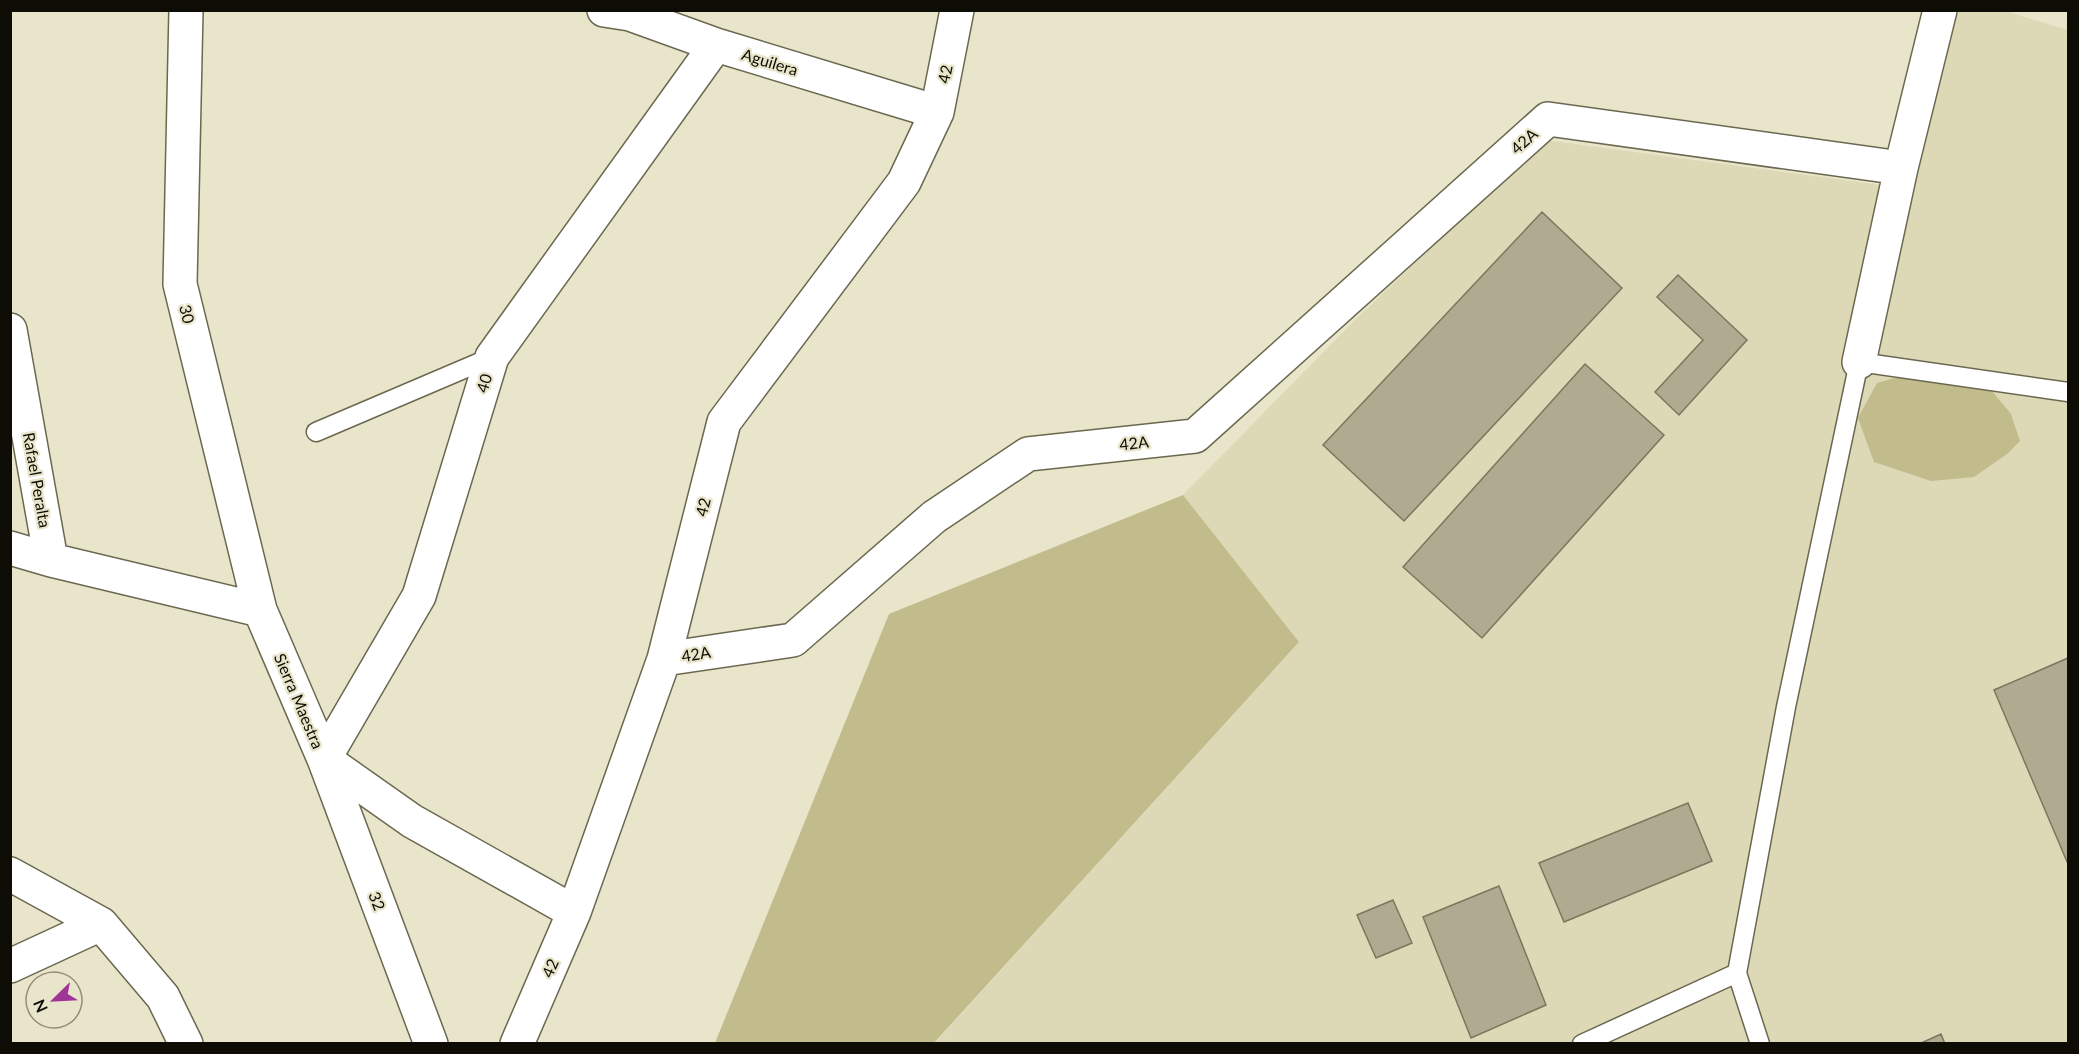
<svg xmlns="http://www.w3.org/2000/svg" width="2079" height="1054" viewBox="0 0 2079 1054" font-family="Lato,sans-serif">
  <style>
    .built { fill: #ddd8b6 }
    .green { fill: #c2bb8c }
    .building { fill: #aeab91; stroke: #7a775e; stroke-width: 1.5 }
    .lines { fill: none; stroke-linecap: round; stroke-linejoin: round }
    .lane-casing { stroke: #6b6850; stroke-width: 21 }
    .street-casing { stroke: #6b6850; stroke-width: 36 }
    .lane { stroke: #fff; stroke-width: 18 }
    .street { stroke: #fff; stroke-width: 33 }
    .labels { text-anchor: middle; stroke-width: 4.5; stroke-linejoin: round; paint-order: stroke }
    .street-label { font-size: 16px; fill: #0e0d05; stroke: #e8e5ca }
  </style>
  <rect width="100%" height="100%" fill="#e8e5ca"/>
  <path class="built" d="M1942 11H2005L2068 30V1043L934 1044 1299 642 1183 495 1355 320 1545 140 1896 187Z"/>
  <path class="green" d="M1916 372 1991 390 2011 414 2020 441 2007 454 1974 477 1931 481 1874 462 1858 418 1877 383Z
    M1183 495 1299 642 934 1043H715L889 614Z"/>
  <path class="building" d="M1542 212 1622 288 1404 521 1323 445Z
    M1678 275 1747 340 1679 415 1655 392 1703 340 1657 297Z
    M1585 364 1664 435 1482 638 1403 567Z
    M2068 658V864L1994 690Z
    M1688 803 1712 861 1564 922 1539 863Z
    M1499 886 1546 1005 1471 1038 1423 917Z
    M1393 900 1412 943 1376 958 1357 915Z
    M1941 1034 1945 1044H1919Z"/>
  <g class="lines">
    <defs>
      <path id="lane" d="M316 432 492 357
        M1737 973 1760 1044
        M1582 1044 1737 973 1786 707 1859 362 2068 392"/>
      <path id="street" d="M186 10 180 284 260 610 324 759 431 1044
        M604 10 630 14 716 45 937 112
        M10 330 51 560
        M1859 362 1901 168 1940 10
        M10 548 51 560 260 610
        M664 659 793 640 934 517 1028 454 1195 436 1548 119 1901 168
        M324 759 419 596 492 357 716 45
        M324 759 412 821 574 912
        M10 874 101 924 163 997 186 1044
        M10 966 101 924
        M517 1044 574 912 664 659 724 422 904 182 937 112 957 10"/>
    </defs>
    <use href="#lane" class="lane-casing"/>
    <use href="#street" class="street-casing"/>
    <use href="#lane" class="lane"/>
    <use href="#street" class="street"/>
  </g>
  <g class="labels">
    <g class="street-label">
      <text transform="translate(770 62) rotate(17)" y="6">Aguilera</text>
      <text transform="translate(945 74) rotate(-79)" y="6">42</text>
      <text transform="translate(1524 141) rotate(-42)" y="6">42A</text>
      <text transform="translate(187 314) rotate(76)" y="6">30</text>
      <text transform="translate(484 383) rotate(-73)" y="6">40</text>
      <text transform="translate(1134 443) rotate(-6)" y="6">42A</text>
      <text transform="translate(37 480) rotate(80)" y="6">Rafael Peralta</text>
      <text transform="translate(703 507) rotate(-76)" y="6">42</text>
      <text transform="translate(696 654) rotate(-9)" y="6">42A</text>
      <text transform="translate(299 701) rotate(67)" y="6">Sierra Maestra</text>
      <text transform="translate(377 901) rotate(69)" y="6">32</text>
      <text transform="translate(550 968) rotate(-66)" y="6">42</text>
    </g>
  </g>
  <rect width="2079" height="1054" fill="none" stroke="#0e0d05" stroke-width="24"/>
  <g transform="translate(54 1000) rotate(246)"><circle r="28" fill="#e8e5ca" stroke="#918f7b" stroke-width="1.5"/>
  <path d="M0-4.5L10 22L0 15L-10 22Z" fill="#a03597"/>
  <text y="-9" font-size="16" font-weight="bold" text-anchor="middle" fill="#0e0d05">N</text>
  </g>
</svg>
